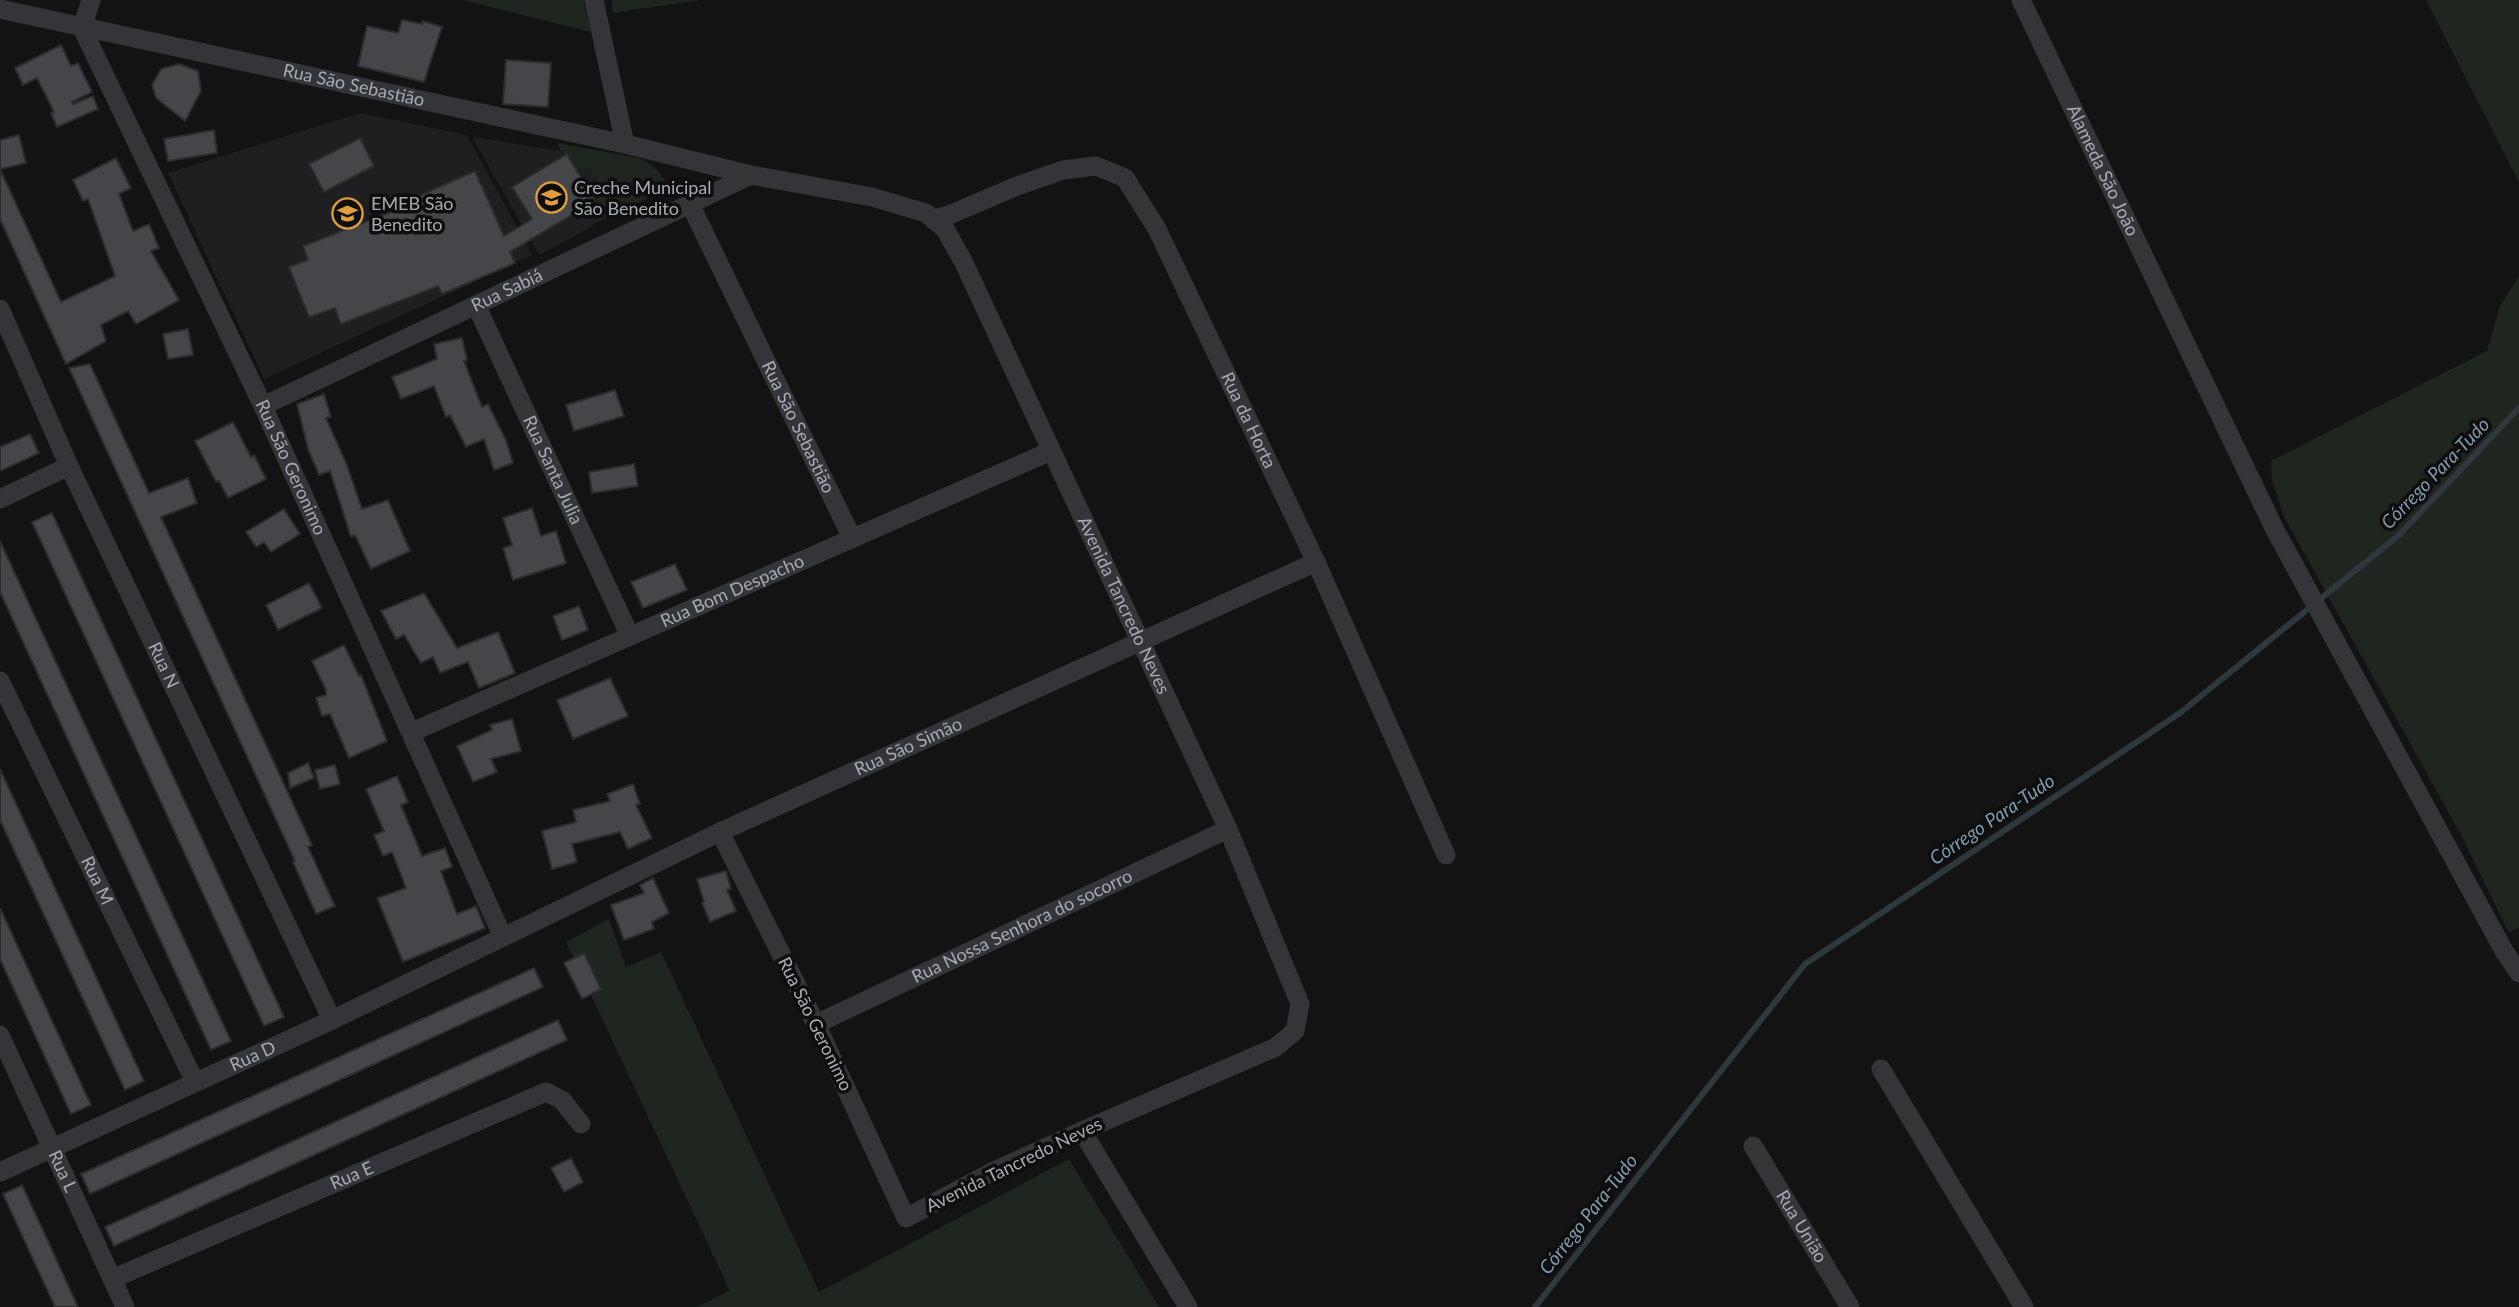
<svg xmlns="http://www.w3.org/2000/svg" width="2519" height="1307" viewBox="0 0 2519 1307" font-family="Lato,sans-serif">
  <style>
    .built { fill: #1f1f21 }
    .green { fill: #1f2620 }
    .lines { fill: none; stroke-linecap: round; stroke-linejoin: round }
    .stream { stroke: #2f383d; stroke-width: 6 }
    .building { fill: #444649; stroke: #2d2d30; stroke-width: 2 }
    .minor { stroke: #343539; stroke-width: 19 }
    .labels { text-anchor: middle; stroke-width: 7; stroke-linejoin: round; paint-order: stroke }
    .street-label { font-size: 18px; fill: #a5abb3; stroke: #0e0e0f }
    .poi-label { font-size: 18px; fill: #a5abb3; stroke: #0e0e0f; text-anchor: start }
    .water-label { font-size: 19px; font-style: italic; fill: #7f9aab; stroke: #0e0e0f }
  </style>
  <rect width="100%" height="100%" fill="#131314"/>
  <path class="built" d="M360 113 467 135 532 255 264 379 168 173Z
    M472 137 561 151 573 171 588 167 596 175 597 222 590 228 539 255Z"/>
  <path class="green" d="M463 0H583L591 32Z
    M611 0H700L613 13Z
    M2426 0H2519V182Z
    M557 143 639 158C653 165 665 174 667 189L597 222 596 175 588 167 573 172Z
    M2519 276V927L2509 933 2460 833 2284 517 2272 480 2271 461 2487 351 2500 306Z
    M609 919 626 967 661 952 819 1292 1069 1159 1159 1307H696L730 1291 566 942Z"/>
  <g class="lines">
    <path class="stream" d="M1535 1307 1805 964 2180 713 2399 535 2519 408"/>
  </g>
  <path class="building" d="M402 20 422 24 423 21 442 27 424 82 358 66 367 26 398 33Z
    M61 45 71 66 78 63 92 92 72 102 73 104 93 96 98 109 57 127 51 113 54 112 37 78 23 85 15 68Z
    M506 60 551 63 548 107 503 104Z
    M179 64 198 71 201 91 185 121 156 98 152 85 161 69Z
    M214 130 217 153 168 161 164 139Z
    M19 135 26 163 0 169V140Z
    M360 138 374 166 324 192 309 164Z
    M567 154 595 201 510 252 515 263 442 294 438 286 341 324 335 308 309 317 289 267 308 260 303 246 404 207 403 203 475 171 504 236 532 219 512 187Z
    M116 158 131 188 119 194 133 231 149 224 159 248 151 251 179 300 136 324 128 311 101 325 106 341 66 364 0 219V169L61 302 115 276 88 199 83 201 73 180Z
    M188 329 193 355 168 359 163 334Z
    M462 338 467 360 464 361 482 407 488 404 506 440 513 463 494 470 484 439 466 447 450 415 446 417 434 386 401 399 392 377 437 359 434 344Z
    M90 364 149 493 188 478 197 503 161 517 312 845 308 847 335 906 316 914 293 862 295 861 69 368Z
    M615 390 624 416 574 431 566 405Z
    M324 394 331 417 326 418 347 465 362 509 388 500 410 551 371 569 355 535 351 537 330 471 319 475 308 449 297 404Z
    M233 422 251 457 254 455 266 479 228 498 219 481 216 482 195 441Z
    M30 434 39 453 0 471V447Z
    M634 464 638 486 592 493 589 472Z
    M532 508 541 536 556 531 566 563 513 580 503 548 512 545 503 518Z
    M284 509 300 534 271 552 264 542 256 547 246 532Z
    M52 513 284 1017 264 1026 32 522Z
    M0 541 231 1041 211 1050 0 592Z
    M675 564 687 590 643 608 631 582Z
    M309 583 322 608 278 630 266 605Z
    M424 593 457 648 498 632 515 673 479 688 468 662 440 673 433 657 421 663 404 635 396 639 381 611Z
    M579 606 588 630 562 640 553 616Z
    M344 645 359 676 361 675 387 741 349 758 330 714 322 716 316 698 326 695V690L312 661Z
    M610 678 628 716 573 739 557 700Z
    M512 719 521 751 491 759 497 772 473 782 457 746 492 730 490 725Z
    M308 763 314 778 290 788 288 773Z
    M335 765 340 784 320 789 315 770Z
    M0 769 144 1081 125 1090 0 820Z
    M397 776 408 802 401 805 422 856 445 848 452 867 441 871 457 914 476 906 485 928 403 962 377 898 406 888 392 852 383 856 374 835 384 831 366 789Z
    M633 784 640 804 636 805 652 838 628 849 620 832 572 844 577 862 552 869 542 831 576 822 573 810 610 801 607 794Z
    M726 871 731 889 727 890 736 911 710 922 702 903 704 902 697 879Z
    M653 878 669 913 652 922 654 929 624 940 611 905 644 893 640 885Z
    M0 908 91 1105 71 1114 0 959Z
    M584 953 601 989 582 999 564 963Z
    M534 968 543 987 90 1194 81 1174Z
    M558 1020 567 1040 114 1246 105 1227Z
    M571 1158 583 1182 564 1192 551 1168Z
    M22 1185 47 1239 78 1307H55L3 1194Z"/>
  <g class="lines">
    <g class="minor">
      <path id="s1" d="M91 0 82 28 263 406 503 937"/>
      <path id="s2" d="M594 0 625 144 751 175 872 197 926 213 945 229 963 261 1228 829 1300 1004 1295 1031 1276 1047 1082 1131 994 1171 906 1218 816 1024 720 832"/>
      <path id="s3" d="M2021 0 2275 530 2504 951 2519 973"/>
      <path id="s4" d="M0 9 625 144"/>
      <path id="s5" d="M690 204 852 538"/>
      <path id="s6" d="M933 219 949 215 1017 186 1063 170 1096 166 1125 178 1157 229 1316 562 1446 855"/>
      <path id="s7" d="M476 305 630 636"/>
      <path id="s8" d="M0 309 69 466 332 1020"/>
      <path id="s9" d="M263 406 751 175"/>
      <path d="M0 499 69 466"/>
      <path id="s10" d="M0 681 195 1082"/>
      <path id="s11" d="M412 732 1051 451"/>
      <path id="s12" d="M816 1024 1228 829"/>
      <path id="s13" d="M0 1035 125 1307"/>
      <path d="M1881 1069 2024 1307"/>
      <path d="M1082 1131 1188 1307"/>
      <path id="s14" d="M1753 1146 1850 1307"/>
      <path id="s15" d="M0 1172 332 1020 720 832 1316 562"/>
      <path id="s16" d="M112 1279 546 1092 562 1100 581 1124"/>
    </g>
  </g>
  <defs>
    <symbol id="school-ring" viewBox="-11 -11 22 22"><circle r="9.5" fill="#0e0e0f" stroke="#e09c3f" stroke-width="1.5"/><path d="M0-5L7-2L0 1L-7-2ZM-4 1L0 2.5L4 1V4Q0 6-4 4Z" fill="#e09c3f"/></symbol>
  </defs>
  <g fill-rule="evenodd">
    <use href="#school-ring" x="534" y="180" width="35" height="35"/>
    <use href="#school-ring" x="330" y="196" width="35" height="35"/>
  </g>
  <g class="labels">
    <g class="street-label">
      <text dy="6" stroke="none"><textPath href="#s4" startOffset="362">Rua São Sebastião</textPath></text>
      <text dy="6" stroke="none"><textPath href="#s3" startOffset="189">Alameda São João</textPath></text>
      <text dy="6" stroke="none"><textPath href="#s9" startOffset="270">Rua Sabiá</textPath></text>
      <text dy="6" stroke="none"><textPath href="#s6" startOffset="476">Rua da Horta</textPath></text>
      <text dy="6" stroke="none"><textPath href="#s5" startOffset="248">Rua São Sebastião</textPath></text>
      <text dy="6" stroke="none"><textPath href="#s1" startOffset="516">Rua São Geronimo</textPath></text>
      <text dy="6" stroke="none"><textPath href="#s7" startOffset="182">Rua Santa Julia</textPath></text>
      <text dy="6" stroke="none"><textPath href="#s11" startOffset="350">Rua Bom Despacho</textPath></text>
      <text dy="6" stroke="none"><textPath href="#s2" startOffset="898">Avenida Tancredo Neves</textPath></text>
      <text dy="6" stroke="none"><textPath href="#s8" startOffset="392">Rua N</textPath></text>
      <text dy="6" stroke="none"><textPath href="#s15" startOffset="1003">Rua São Simão</textPath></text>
      <text dy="6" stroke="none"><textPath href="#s10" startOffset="222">Rua M</textPath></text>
      <text dy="6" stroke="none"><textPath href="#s12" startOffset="228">Rua Nossa Senhora do socorro</textPath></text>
      <text transform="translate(815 1024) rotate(64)" y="6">Rua São Geronimo</text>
      <text dy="6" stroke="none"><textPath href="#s15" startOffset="278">Rua D</textPath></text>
      <text transform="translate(1014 1165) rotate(-26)" y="6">Avenida Tancredo Neves</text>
      <text dy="6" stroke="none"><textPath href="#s13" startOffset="150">Rua L</textPath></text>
      <text dy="6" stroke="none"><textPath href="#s16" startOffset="261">Rua E</textPath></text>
      <text dy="6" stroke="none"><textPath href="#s14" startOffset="94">Rua União</textPath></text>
    </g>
    <g class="poi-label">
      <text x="574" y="194">Creche Municipal<tspan x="574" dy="21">São Benedito</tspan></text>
      <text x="371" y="210">EMEB São<tspan x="371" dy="21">Benedito</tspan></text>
    </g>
    <g class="water-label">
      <text transform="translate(2435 473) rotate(-46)" y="7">Córrego Para-Tudo</text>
      <text transform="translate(1992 819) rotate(-34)" y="7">Córrego Para-Tudo</text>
      <text transform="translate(1588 1214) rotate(-52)" y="7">Córrego Para-Tudo</text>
    </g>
  </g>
</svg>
